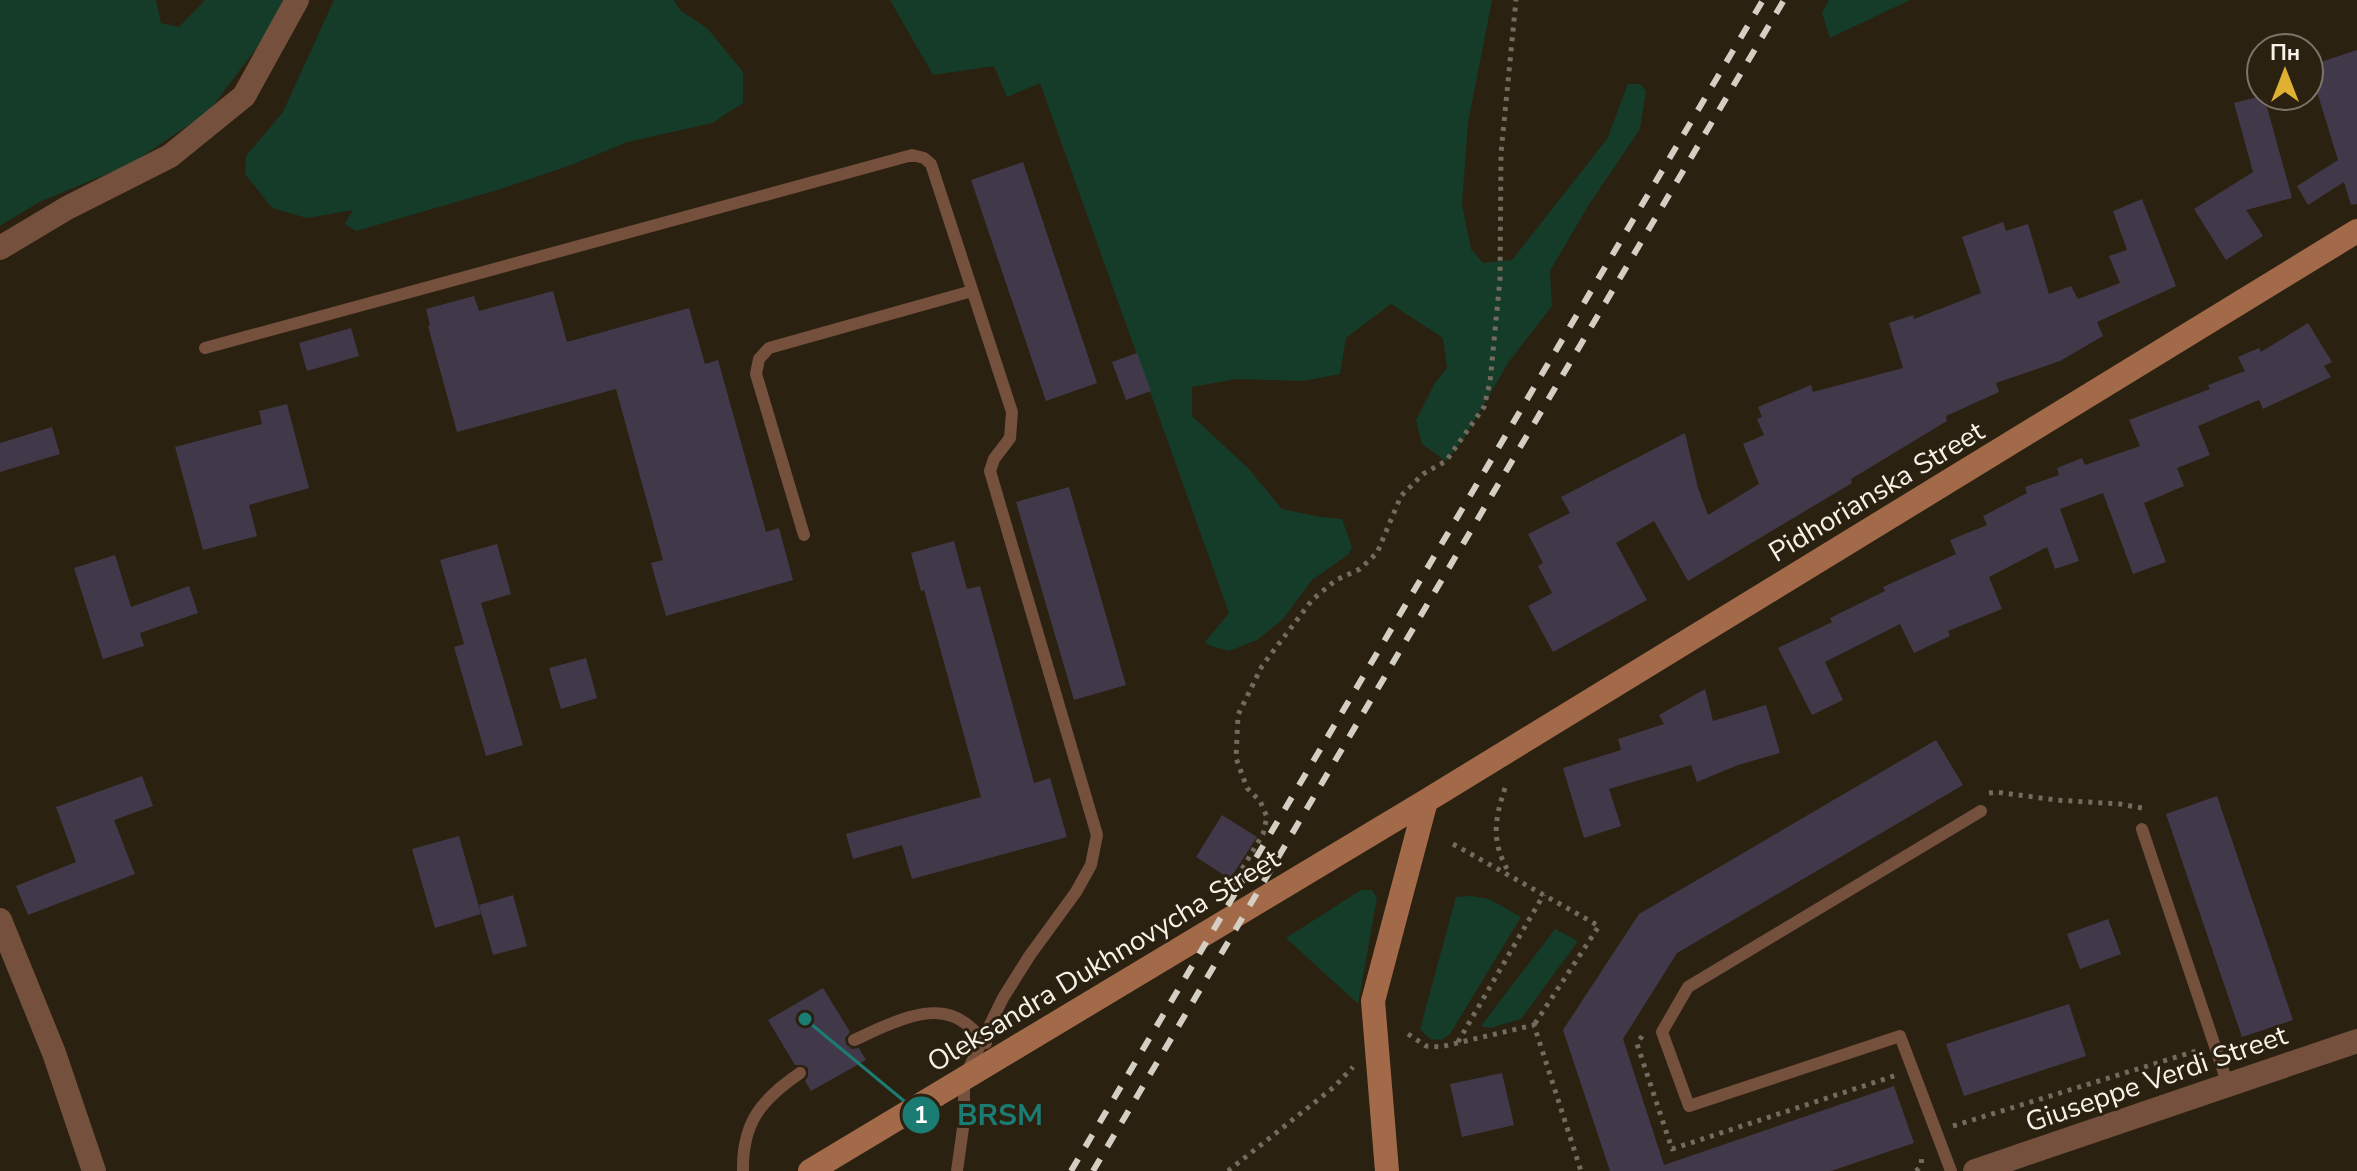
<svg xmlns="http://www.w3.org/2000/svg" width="2357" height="1171" viewBox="0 0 2357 1171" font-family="'Nunito Sans',sans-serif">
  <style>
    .green { fill: #153c29 }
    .building { fill: #41394a }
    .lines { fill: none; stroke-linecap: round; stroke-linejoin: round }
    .path { stroke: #736b5d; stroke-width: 5; stroke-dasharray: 4 6; stroke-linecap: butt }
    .lane { stroke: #75503d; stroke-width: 12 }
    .street { stroke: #75503d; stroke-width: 24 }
    .secondary { stroke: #a36a4a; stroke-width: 24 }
    .rail { stroke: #d5cec3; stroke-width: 6; stroke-dasharray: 14 14; stroke-linecap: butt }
    .labels { text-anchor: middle; stroke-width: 6; stroke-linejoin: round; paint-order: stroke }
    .street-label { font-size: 28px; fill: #f7f1e7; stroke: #2a2111 }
    .leader { fill: none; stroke: #1b7c74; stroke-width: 3 }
    .callout-dot { fill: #1b7c74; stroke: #2a2111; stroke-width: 3 }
    .mark-label { font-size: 24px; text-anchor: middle; font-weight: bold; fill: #fff }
    .callout-label { font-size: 30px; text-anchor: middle; font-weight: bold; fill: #1b7c74; stroke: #2a2111; stroke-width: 6; stroke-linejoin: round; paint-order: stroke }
  </style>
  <rect width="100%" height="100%" fill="#2a2111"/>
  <path class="green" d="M0 0H156L161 23 179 27 205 0H283L268 33 209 111 131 164 39 202 0 226Z
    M334 0H674L680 10 708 29 743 72V103L712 123 628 142 571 165 501 189 356 231 345 224 353 210 307 218 272 208 245 174 246 156 283 112Z
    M890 0H1492L1468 123 1462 205 1471 249 1483 263 1512 260 1607 139 1628 84H1640L1646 91 1640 129 1588 206 1550 271 1552 306 1508 363 1466 435 1446 461 1422 444 1416 420 1435 383 1447 368 1443 338 1391 304 1346 338 1340 374 1304 381 1236 379 1192 387V416L1248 468 1282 509 1320 517 1342 519 1352 547 1349 554 1312 580 1283 619 1257 640 1229 651 1211 646 1205 642 1229 613 1040 83 1007 97 994 66 933 75Z
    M1829 0H1910L1830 38 1822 13Z
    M1361 890H1372L1377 898 1358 1004 1286 938Z
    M1471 896 1489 899 1521 917 1450 1034 1441 1040 1430 1039 1420 1029 1456 897Z
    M1555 929 1578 941 1521 1019 1490 1028 1481 1026Z"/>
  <path class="building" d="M2357 50V204L2351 205 2344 182 2308 205 2297 186 2338 160 2309 66Z
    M2261 96H2264L2292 198 2246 210 2263 236 2226 260 2194 209 2253 172 2234 103Z
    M1023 162 1097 383 1046 401 971 180Z
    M2142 199 2176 286 2097 322 2103 336 2060 361 1996 383 1999 392 1946 416 1947 421 1851 479 1852 483 1688 581 1654 521 1616 543 1647 600 1553 652 1528 606 1552 593 1538 566 1543 563 1528 534 1570 513 1561 497 1685 433 1698 488 1708 515 1759 484 1743 444 1764 435 1757 419 1762 417 1758 407 1811 385 1813 392 1903 368 1889 323 1913 315 1914 319 1981 293 1962 237 2003 222 2006 231 2028 224 2049 294 2071 286 2078 299 2120 283 2109 256 2127 250 2113 211Z
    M553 291 567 342 689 308 705 364 718 360 766 532 779 528 793 580 666 616 651 563 663 560 616 389 457 432 428 326 430 325 426 309 474 296 479 311Z
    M2308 323 2332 362 2324 366 2331 377 2263 409 2259 400 2198 426 2210 455 2177 468 2184 486 2144 503 2166 562 2133 574 2103 493 2060 509 2079 561 2055 569 2047 547 1989 577 2002 609 1948 631 1950 636 1914 653 1900 624 1825 662 1843 700 1812 715 1778 648 1832 622 1830 618 1885 591 1883 587 1956 554 1950 540 1987 525 1983 516 2027 493 2025 487 2059 475 2057 468 2082 458 2085 465 2140 446 2129 420 2210 389 2208 385 2245 371 2238 357 2259 348 2261 352Z
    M351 328 359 356 307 371 299 343Z
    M1137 353 1151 391 1126 400 1112 362Z
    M287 404 309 488 249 505 257 536 203 550 175 447 262 424 259 411Z
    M52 427 60 454 0 472V443Z
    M1069 487 1126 685 1074 700 1016 502Z
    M954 541 967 589 980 586 1034 783 1050 778 1067 837 912 879 902 845 853 859 846 834 981 797 924 590 921 591 911 553Z
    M497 544 511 594 481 603 523 745 486 756 454 647 464 644 440 560Z
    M115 555 131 607 189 586 198 613 140 633 144 646 103 659 74 568Z
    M586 658 597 698 561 709 549 668Z
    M1705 689 1713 721 1766 705 1780 753 1738 765 1697 782 1691 765 1609 789 1621 826 1584 838 1563 768 1621 750 1618 739 1664 724 1659 715Z
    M1936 740 1963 785 1677 953 1623 1039 1664 1165 1894 1086 1914 1143 1831 1171H1610L1563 1030 1639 914Z
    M142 776 153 806 114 820 135 874 28 915 16 886 76 862 56 807Z
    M2217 796 2293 1020 2242 1037 2166 814Z
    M1222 815 1257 837 1230 879 1196 857Z
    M459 836 481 914 435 928 412 849Z
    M513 895 527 946 493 955 479 905Z
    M2108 919 2121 954 2080 969 2067 934Z
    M823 988 850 1032 845 1038 846 1044 852 1049 859 1048 866 1060 811 1091 805 1081 808 1076V1068L803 1065H795L768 1020Z
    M2069 1004 2086 1056 1964 1096 1946 1044Z
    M1502 1073 1514 1125 1462 1137 1450 1084Z"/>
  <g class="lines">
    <path class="path" d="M1505 788C1494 821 1491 843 1510 874
      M1989 793 1996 792 2056 800 2120 804 2142 808
      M1453 844 1599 926 1534 1025
      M1232 886 1263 834 1267 817 1260 801 1247 788 1236 758 1238 715 1262 666 1312 600 1336 580 1360 569 1377 553 1401 496 1423 474 1446 461 1484 407 1490 382 1500 279 1501 153 1516 0
      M1408 1034 1426 1046 1440 1047 1534 1025 1581 1171
      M1642 1036 1637 1044 1672 1149 1897 1075
      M1458 1042 1544 894
      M1953 1126 2196 1051
      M1228 1171 1334 1087 1353 1067
      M1916 1171 1921 1166 1922 1154"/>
    <path class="lane" d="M205 348 912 155 924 158 931 164 1012 412 1010 438 994 459 990 471 1097 835 1091 865 1076 892 1030 955 1003 998 964 1078V1121L957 1171
      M804 535 756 374 759 359 769 348 972 291
      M2142 829 2228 1085
      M854 1040C881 1028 922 1005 952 1016 965 1020 977 1033 986 1043
      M743 1171C742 1122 762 1099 800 1073
      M1951 1171 1900 1036 1689 1106 1662 1032 1688 987 1981 811"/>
    <path class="street" d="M0 248 67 208 170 156 244 96 297 0
      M0 920 54 1053 94 1171
      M1975 1171 2357 1041"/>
    <path class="secondary" d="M810 1171 1426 801 2357 231
      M1387 1171 1373 1001 1426 801"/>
    <path class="rail" d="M1071 1171 1763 0
      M1093 1171 1784 0"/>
  </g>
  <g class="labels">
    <g class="street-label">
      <text transform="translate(1876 491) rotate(-31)" y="10">Pidhorianska Street</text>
      <text transform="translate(1103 960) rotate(-31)" y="10">Oleksandra Dukhnovycha Street</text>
      <text transform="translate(2156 1078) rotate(-19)" y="10">Giuseppe Verdi Street</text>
    </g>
  </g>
  <path class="leader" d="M805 1019L921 1115"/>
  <g class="callout-dot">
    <circle cx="805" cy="1019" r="8"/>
    <circle cx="921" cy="1115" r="20"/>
  </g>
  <g class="mark-label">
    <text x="921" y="1123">1</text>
  </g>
  <g class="callout-label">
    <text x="1000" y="1125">BRSM</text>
  </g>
  <g transform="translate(2285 72)"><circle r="38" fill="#2a2111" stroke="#7c7467" stroke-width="2"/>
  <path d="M0-6L14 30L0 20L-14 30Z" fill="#deb133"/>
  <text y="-12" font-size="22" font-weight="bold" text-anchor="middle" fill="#f7f1e7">Пн</text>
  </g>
</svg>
